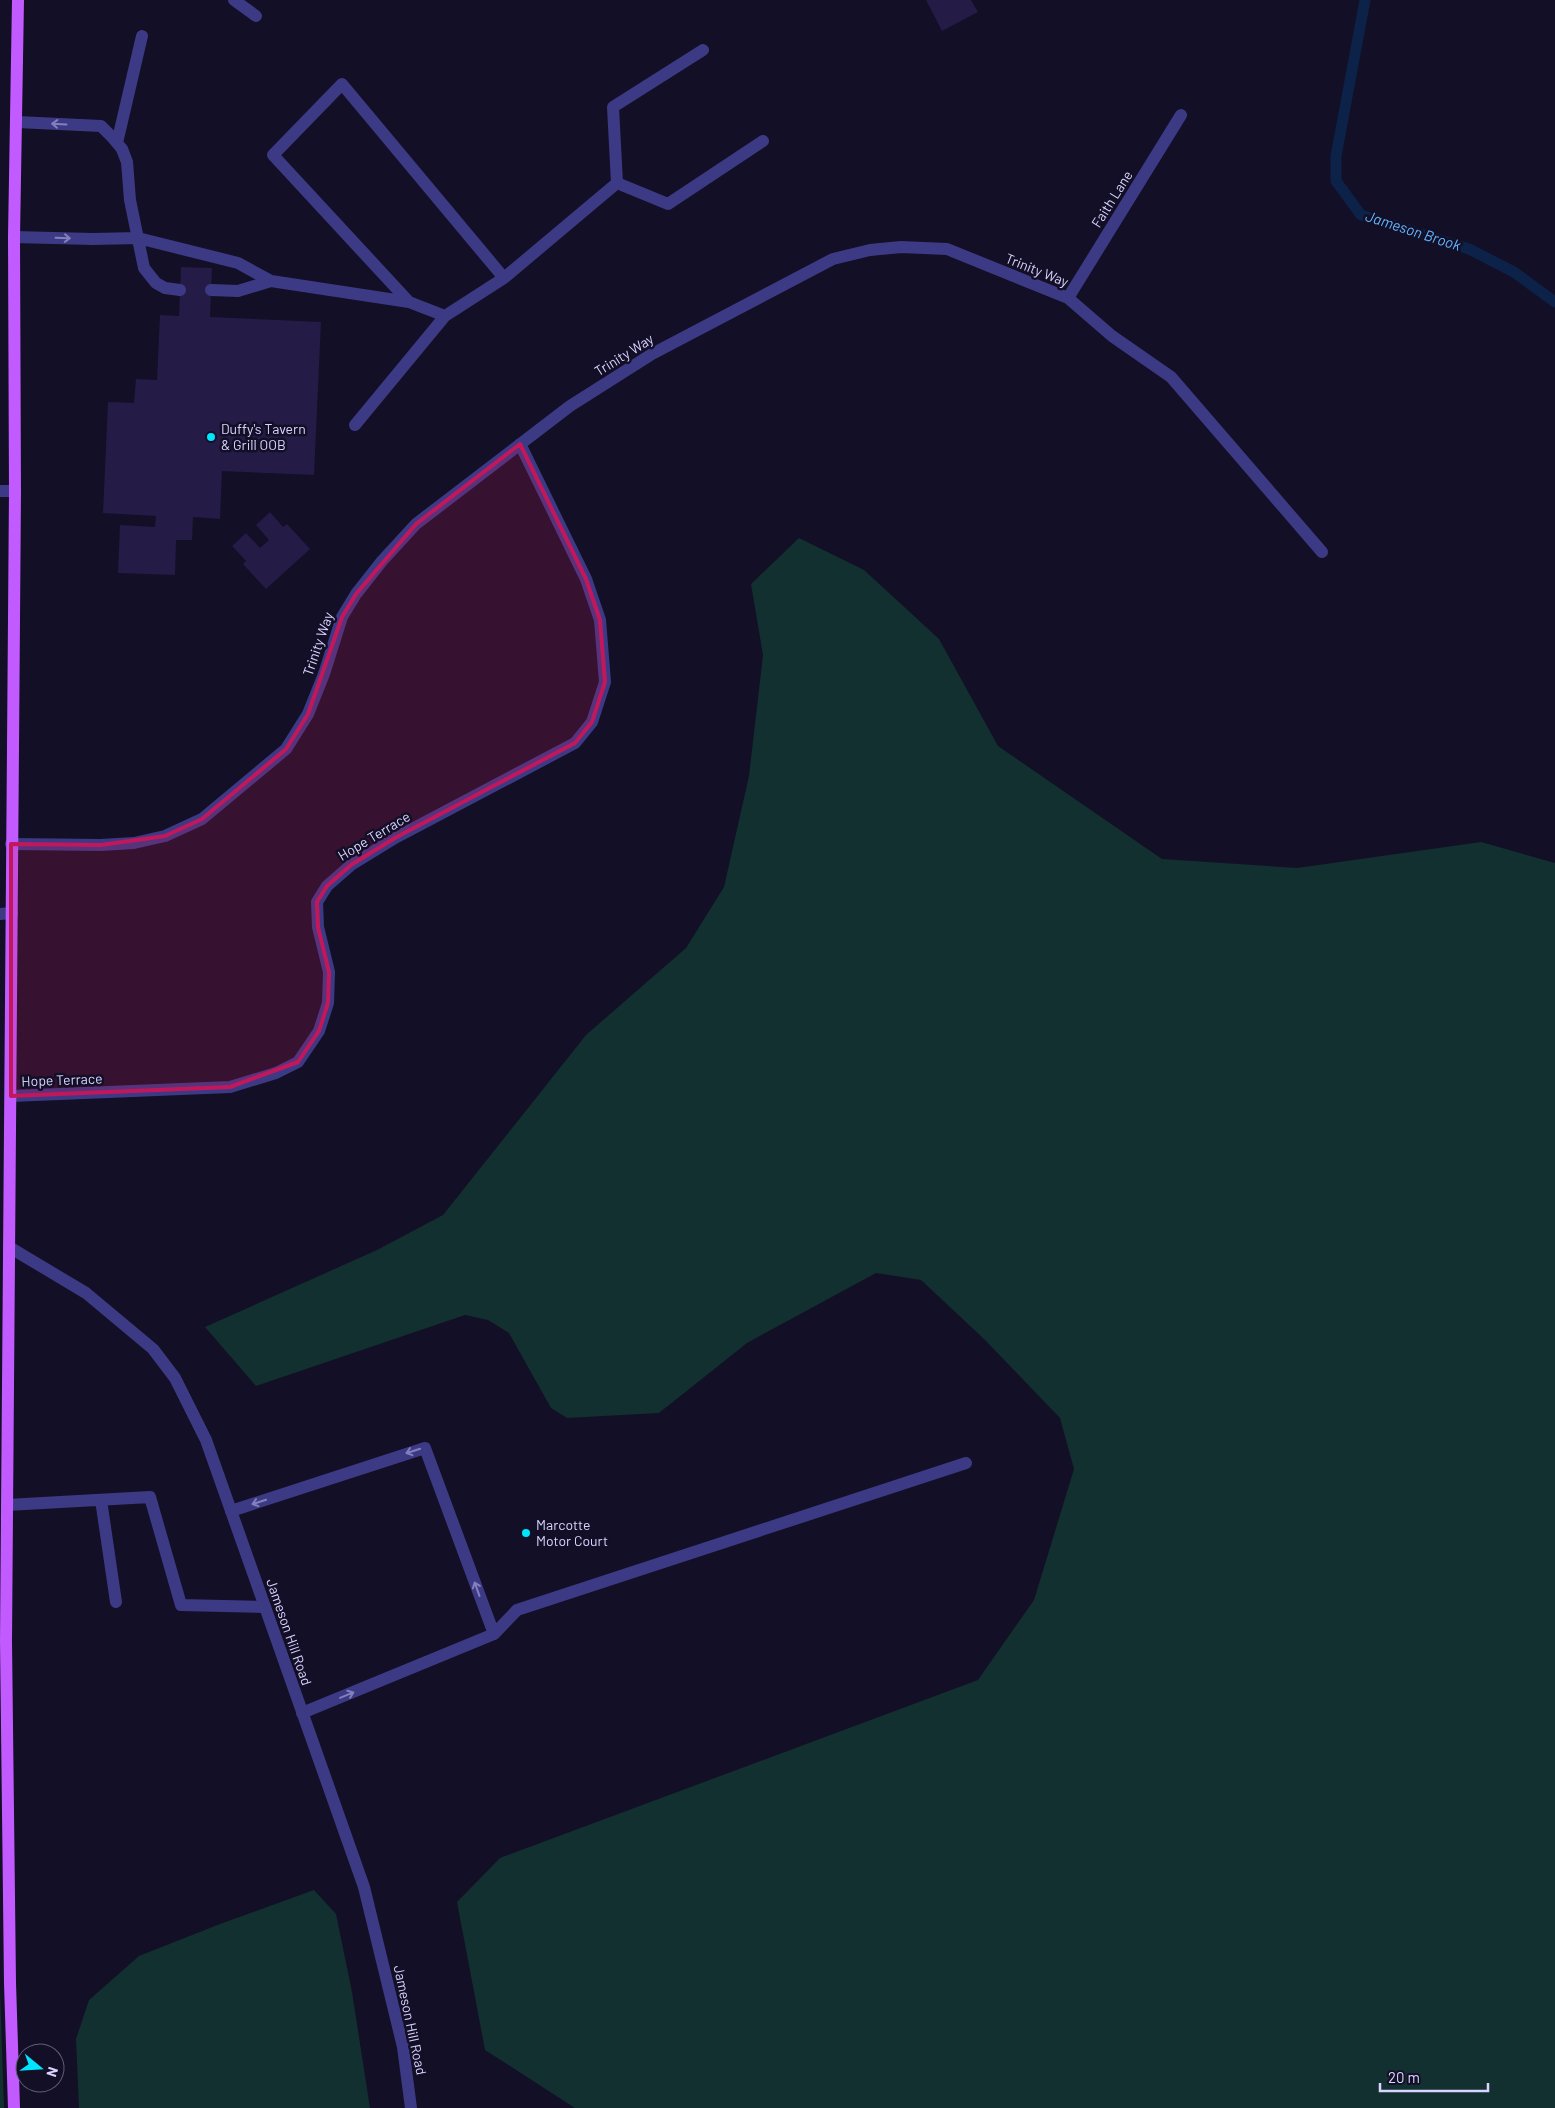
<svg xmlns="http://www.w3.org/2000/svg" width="1555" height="2108" viewBox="0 0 1555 2108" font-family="Barlow,sans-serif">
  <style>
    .green { fill: #12302f }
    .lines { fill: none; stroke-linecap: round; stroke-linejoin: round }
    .stream { stroke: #0c2248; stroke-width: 11 }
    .building { fill: #241b47 }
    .service { stroke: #3d3a85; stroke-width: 12 }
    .minor { stroke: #3d3a85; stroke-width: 12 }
    .primary { stroke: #c25bff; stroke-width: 12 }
    .oneway { stroke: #837fbc }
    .marked { fill: #c2185b; fill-opacity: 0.2; stroke: #c2185b; stroke-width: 4; stroke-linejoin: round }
    .poi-dot { fill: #00e5ff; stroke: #130f26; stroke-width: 2 }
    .labels { text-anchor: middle; stroke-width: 5; stroke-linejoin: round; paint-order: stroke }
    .street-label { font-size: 14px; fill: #d9d4ff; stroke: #130f26 }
    .poi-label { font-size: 14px; fill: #d9d4ff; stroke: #130f26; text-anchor: start }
    .water-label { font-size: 15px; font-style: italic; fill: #62b6ff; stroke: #130f26 }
  </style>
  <rect width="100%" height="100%" fill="#130f26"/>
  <path class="green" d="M799 538 864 570 939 639 998 746 1162 859 1297 868 1481 842 1555 863V2108H575L485 2050 457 1902 500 1858 978 1680 1034 1600 1074 1469 1060 1418 984 1339 921 1280 876 1273 747 1343 659 1413 567 1418 551 1408 509 1333 488 1320 465 1315 256 1386 205 1327 377 1250 443 1215 586 1035 686 948 724 887 749 776 763 655 751 584Z
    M314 1890 336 1914 352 1992 370 2108H79L76 2039 89 2000 139 1956 220 1924Z
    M0 1990 4 2108H0Z"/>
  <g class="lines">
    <path class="stream" d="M1365 0 1336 156V181L1361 215 1469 249 1514 272 1555 302"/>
  </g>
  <path class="building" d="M926 0H971L978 12 942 31Z
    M181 267 212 268 210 317 321 322 314 475 222 471 220 519 193 517 192 540H176L175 575 118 573 120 525 155 527 156 516 103 513 108 402 134 403 136 379 157 380 160 315 179 316Z
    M270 512 283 527 287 524 310 549 266 589 243 564 246 561 232 546 246 533 260 548 269 540 256 525Z"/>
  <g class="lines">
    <path class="service" d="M234 0 256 16
      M703 50 613 107 617 183 668 204 763 141
      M17 122 101 126 112 137 122 149 127 162 130 200 144 268 156 283 165 288 180 290
      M117 143 142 36
      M14 237 93 239 138 238 238 263 271 281 409 302 445 316 504 278 617 183
      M211 290 238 291 271 281
      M409 302 273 155 342 84 504 278
      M355 425 445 316
      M0 914 12 913
      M101 1500 116 1602
      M7 1505 150 1497 181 1605 265 1607
      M231 1511 425 1448 494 1634
      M302 1713 494 1634 517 1610 966 1463"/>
    <path class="minor" d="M1068 298 1181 115
      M0 491H15
      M11 844 101 845 134 843 165 836 202 819 286 749 308 714 324 674 342 617 356 594 382 561 416 524 570 406 652 354 833 259 870 250 901 247 947 249 1068 298 1112 336 1171 377 1322 552
      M11 1096 230 1087 276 1073 298 1062 319 1031 328 1003 329 972 318 927 317 902 327 886 351 865 395 838 575 743 592 722 605 682 600 620 586 579 520 444
      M9 1247 86 1293 153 1349 175 1378 206 1440 364 1887 403 2047 411 2108"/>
    <path class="primary" d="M14 2108 10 1983 6 1641 15 491 14 237 18 0"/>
  </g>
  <defs><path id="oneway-shaft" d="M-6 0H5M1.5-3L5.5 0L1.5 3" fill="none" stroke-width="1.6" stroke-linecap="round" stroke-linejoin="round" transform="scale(1.25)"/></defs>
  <g class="oneway">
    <use href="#oneway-shaft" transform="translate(59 124) rotate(-177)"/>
    <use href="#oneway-shaft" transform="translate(63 238) rotate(2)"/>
    <use href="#oneway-shaft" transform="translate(413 1451) rotate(162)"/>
    <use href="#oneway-shaft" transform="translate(259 1502) rotate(162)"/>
    <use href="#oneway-shaft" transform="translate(477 1589) rotate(-110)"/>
    <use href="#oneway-shaft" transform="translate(347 1695) rotate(-22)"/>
  </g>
  <path class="marked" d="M520 444 586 579 600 620 605 682 592 722 575 743 395 838 351 865 327 886 317 902 318 927 329 972 328 1003 319 1031 298 1062 230 1087 11 1096V844L101 845 165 836 202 819 286 749 308 714 342 617 356 594 416 524Z"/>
  <g class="poi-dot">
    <circle cx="211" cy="437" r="5"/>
    <circle cx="526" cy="1533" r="5"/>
  </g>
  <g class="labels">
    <g class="street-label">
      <text transform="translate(1112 199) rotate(-58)" y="5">Faith Lane</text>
      <text transform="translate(1037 270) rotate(22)" y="5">Trinity Way</text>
      <text transform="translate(624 355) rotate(-32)" y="5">Trinity Way</text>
      <text transform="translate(318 644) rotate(-71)" y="5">Trinity Way</text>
      <text transform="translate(374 836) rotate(-31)" y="5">Hope Terrace</text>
      <text transform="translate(62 1080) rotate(-2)" y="5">Hope Terrace</text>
      <text transform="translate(289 1632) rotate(71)" y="5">Jameson Hill Road</text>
      <text transform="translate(410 2020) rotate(78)" y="5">Jameson Hill Road</text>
    </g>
    <g class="poi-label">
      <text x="221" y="434">Duffy's Tavern<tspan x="221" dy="16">&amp; Grill OOB</tspan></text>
      <text x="536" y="1530">Marcotte<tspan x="536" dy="16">Motor Court</tspan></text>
    </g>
    <g class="water-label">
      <text transform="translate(1413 231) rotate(18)" y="5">Jameson Brook</text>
    </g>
  </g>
  <g transform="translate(40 2068) rotate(108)"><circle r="24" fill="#130f26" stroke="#625e7d"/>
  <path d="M0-4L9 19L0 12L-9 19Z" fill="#00e5ff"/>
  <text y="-8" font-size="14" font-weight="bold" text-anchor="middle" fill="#d9d4ff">N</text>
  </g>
  <path d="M1380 2083v8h108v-8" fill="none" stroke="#d9d4ff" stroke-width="2.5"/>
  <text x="1388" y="2083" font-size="15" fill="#d9d4ff" stroke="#130f26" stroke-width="4" paint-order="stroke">20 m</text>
</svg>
